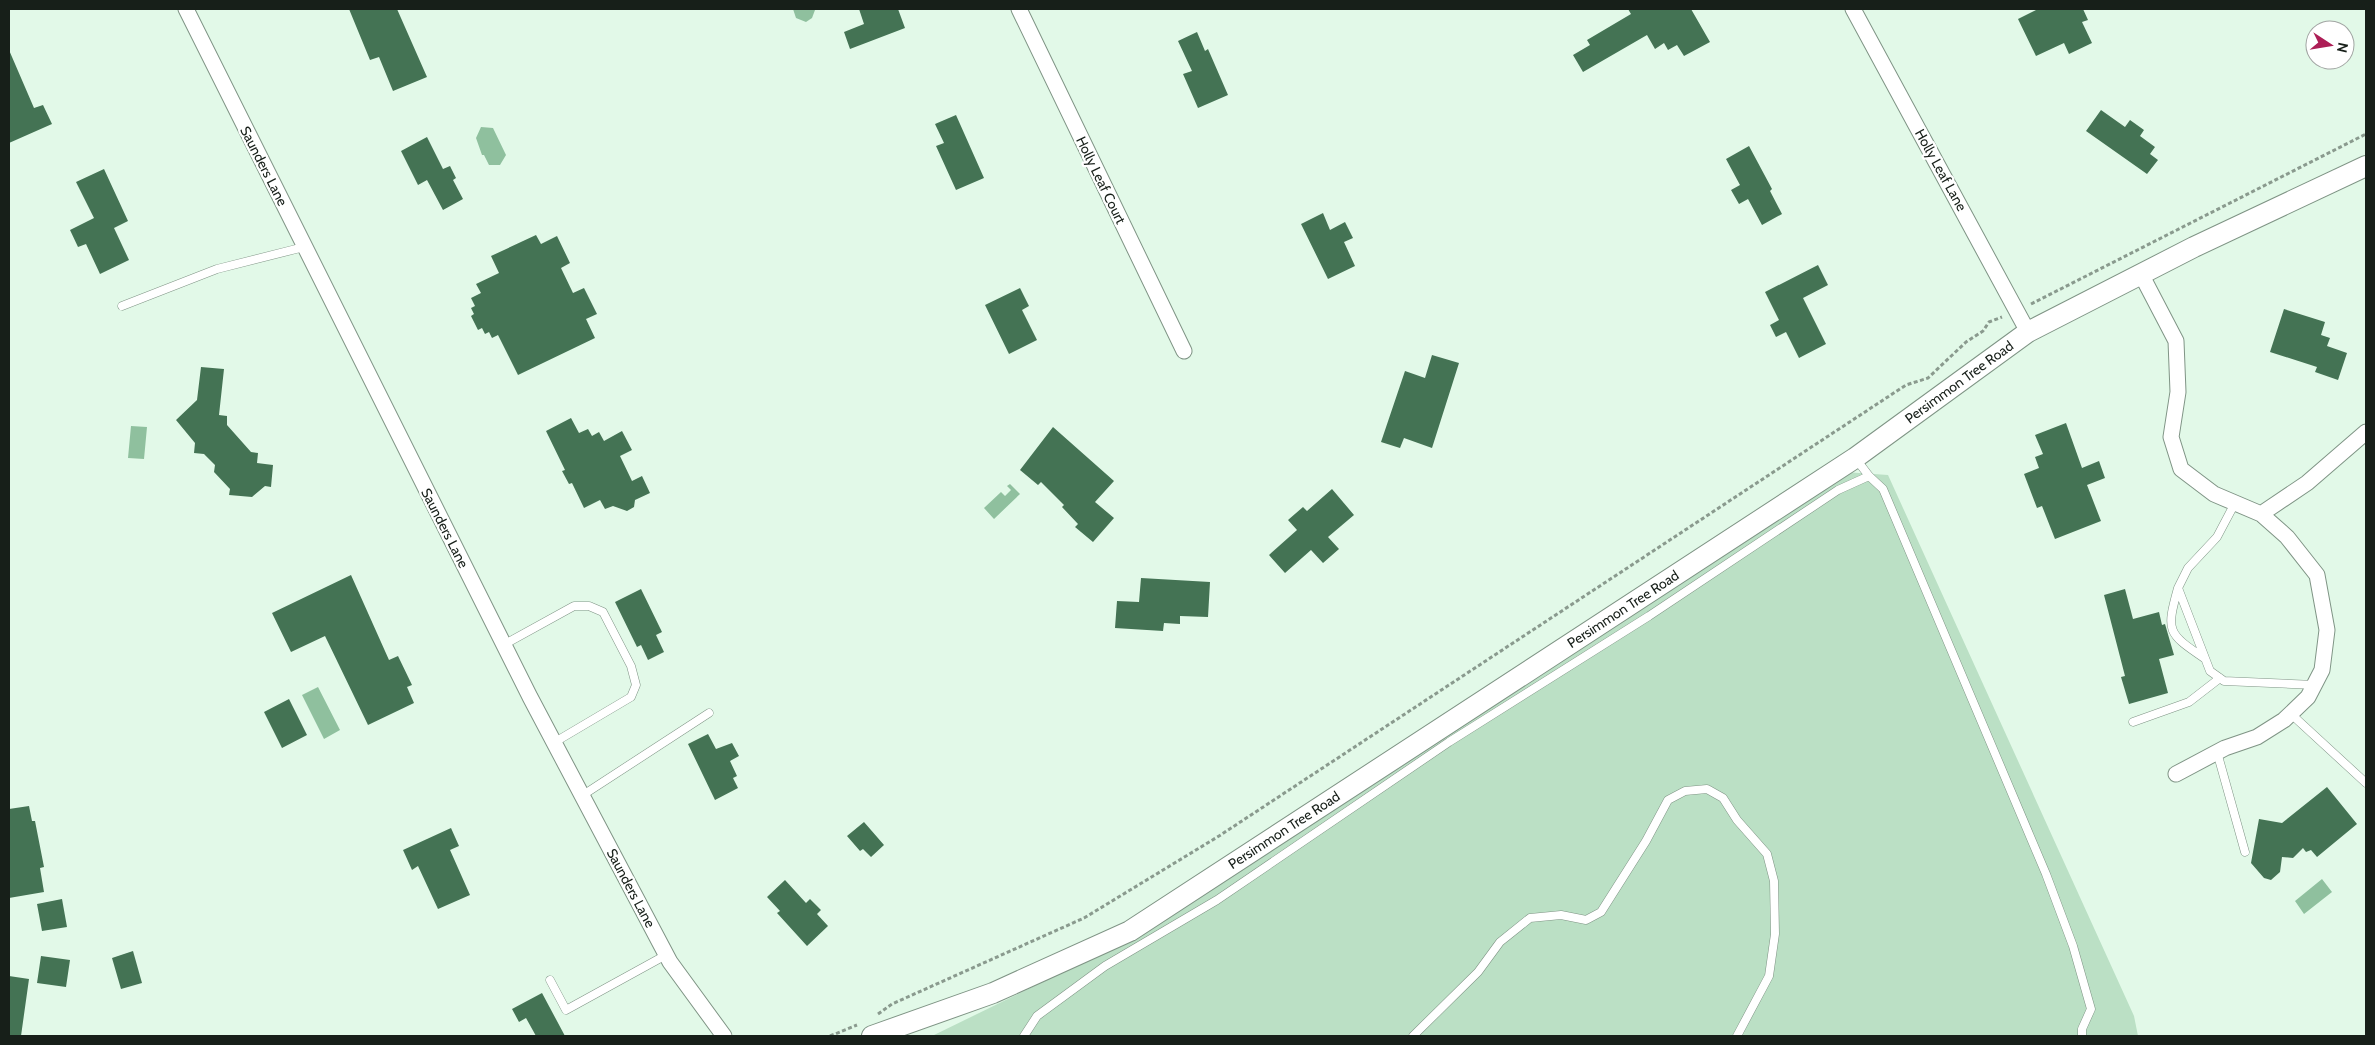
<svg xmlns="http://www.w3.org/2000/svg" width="2375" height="1045" viewBox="0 0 2375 1045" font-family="Cabin,sans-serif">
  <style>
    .green { fill: #bbe0c5 }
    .water { fill: #8fc09e }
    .building { fill: #447354 }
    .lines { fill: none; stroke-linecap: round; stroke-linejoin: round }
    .service-casing { stroke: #7f9485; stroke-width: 9 }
    .minor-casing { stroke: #7f9485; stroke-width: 17 }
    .secondary-casing { stroke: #7f9485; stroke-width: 22 }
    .path { stroke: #8a9a8e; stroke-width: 3; stroke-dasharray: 4 2.5; stroke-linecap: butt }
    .service { stroke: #fff; stroke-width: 8 }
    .minor { stroke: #fff; stroke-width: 15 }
    .secondary { stroke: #fff; stroke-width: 20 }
    .labels { text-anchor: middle; stroke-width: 4.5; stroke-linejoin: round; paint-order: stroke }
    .street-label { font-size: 14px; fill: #171f19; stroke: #fff }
  </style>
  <rect width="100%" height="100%" fill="#e2f9e8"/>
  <path class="green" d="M1845 472 1888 475 2134 1016 2138 1036H932L1141 934Z"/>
  <path class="water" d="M793 9H813L815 10 812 18 806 22 796 18Z
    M481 127 493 128 506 155 500 165H489L484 155H482L476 138Z
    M131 426 147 427 144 459 128 458Z
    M1010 484 1020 494 994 519 984 508 1001 492 1005 496 1011 490 1007 486Z
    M318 687 340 730 324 739 302 695Z
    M2322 879 2332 892 2304 914 2295 901Z"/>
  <path class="building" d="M349 9H397L427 77 393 91 379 57 370 60Z
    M859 9H898L905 28 850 49 844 32 864 24Z
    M1628 9H1691L1710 42 1684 56 1677 45 1668 50 1664 43 1655 49 1647 35 1583 72 1573 55 1590 45 1587 40 1631 14Z
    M2038 9H2083L2088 20 2082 22 2092 43 2069 54 2064 43 2036 56 2018 19Z
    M1197 32 1205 51 1208 49 1228 95 1198 108 1183 74 1192 71 1178 41Z
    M9 50 34 108 43 105 52 124 9 143Z
    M2101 110 2125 127 2130 120 2144 130 2140 136 2155 147 2150 154 2158 160 2147 174 2086 131Z
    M956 115 984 178 956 190 936 146 944 143 935 124Z
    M427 137 443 169 450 166 456 178 453 180 463 199 443 210 427 180 418 185 401 151Z
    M1749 146 1772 189 1770 191 1782 214 1762 225 1748 199 1739 204 1731 190 1740 185 1726 159Z
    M104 169 128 221 114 228 129 260 100 274 86 244 78 247 70 230 94 218 76 182Z
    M1323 213 1330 230 1345 222 1353 238 1344 242 1355 266 1328 279 1301 224Z
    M536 235 541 244 557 236 570 263 561 268 573 293 584 288 597 314 586 319 595 338 518 375 498 335 492 338 489 332 485 334 482 328 478 330 471 316 474 314 471 308 475 306 471 298 481 293 476 284 499 273 491 256Z
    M1818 265 1828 285 1803 298 1826 344 1799 358 1786 332 1776 337 1770 325 1779 320 1765 292Z
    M1020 288 1029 306 1022 310 1037 340 1009 354 985 305Z
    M2284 309 2325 322 2321 335 2330 338 2327 346 2347 353 2338 380 2315 372 2317 367 2270 352Z
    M1432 355 1459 363 1432 448 1404 438 1400 448 1381 442 1405 371 1425 378Z
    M201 367 224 369 219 415 227 416V425L251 452 258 453 257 463 273 465 271 487 265 486 252 497 229 495 230 489 214 472 215 465 204 454 194 453 195 443 176 420 197 400Z
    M571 418 579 433 588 429 592 436 599 432 604 441 622 431 632 450 620 456 632 481 642 476 650 493 635 500 634 507 627 511 613 506 605 509 600 500 584 508 572 483 569 484 562 471 565 470 546 431Z
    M2066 423 2082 468 2099 461 2105 478 2087 485 2101 521 2055 539 2042 506 2037 508 2024 474 2039 468 2035 457 2043 454 2035 435Z
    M1053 427 1114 481 1095 502 1114 518 1093 542 1075 527 1078 524 1062 507 1064 505 1041 482 1038 485 1020 470Z
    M1332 489 1354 515 1328 537 1339 549 1323 563 1311 550 1285 573 1269 555 1297 530 1288 520 1303 507 1307 511Z
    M351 575 389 660 398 656 412 685 407 687 414 703 368 725 325 636 291 652 272 613Z
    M1141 578 1210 582 1208 617 1180 616V624L1164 623 1163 631 1115 628 1117 601 1139 602Z
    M641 589 662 632 656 635 664 652 648 660 641 645 637 647 615 602Z
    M2125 589 2133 619 2159 612 2162 625 2165 624 2174 655 2159 659 2168 693 2129 704 2121 677 2125 676 2104 595Z
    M289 699 307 735 282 748 264 712Z
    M708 734 716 749 732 743 739 756 730 761 737 776 733 778 738 788 715 800 688 744Z
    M2327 787 2357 824 2317 857 2311 850 2306 852 2303 848 2293 858 2282 857 2280 872 2271 880 2264 878 2251 863 2259 819 2282 823Z
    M29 806 32 821H35L44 867 40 868 44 892 9 898V809Z
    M864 822 884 845 871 857 863 849 860 851 847 836Z
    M451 828 459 846 450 850 470 895 438 909 418 866 412 870 403 850Z
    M785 880 806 903 810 899 821 910 817 914 828 926 807 946 777 913 780 911 767 897Z
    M62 899 67 927 42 931 37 904Z
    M133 951 142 983 121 989 112 958Z
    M41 956 70 960 66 987 37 983Z
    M9 976 29 979 21 1036H9Z
    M542 993 565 1036H536L526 1018 519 1022 512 1009Z"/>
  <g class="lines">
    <defs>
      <path id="service" d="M122 306 217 269 304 247
        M1856 459 1869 476 1883 489 2046 874 2073 946 2091 1009 2082 1029V1036
        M2235 503 2217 537 2188 568 2178 588 2210 671 2224 681 2315 685
        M2178 588C2166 631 2167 633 2204 658
        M505 644 574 606H589L603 612 631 666 636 685 631 697 555 742
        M2291 714 2366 783
        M2133 722 2189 702 2220 678
        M2217 752 2245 852
        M583 795 709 713
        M550 980 566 1010 666 955
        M1024 1036 1037 1016 1105 966 1217 900 1449 742 1649 616 1838 490 1869 476
        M1413 1036 1478 972 1500 942 1530 918 1561 915 1586 920 1601 912 1646 841 1668 800 1685 791 1707 789 1723 798 1737 820 1767 854 1774 881 1775 934 1769 976 1737 1036"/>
      <path id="minor" d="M186 9 530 697 670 962 724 1036
        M1019 9 1184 351
        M1853 9 2028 332
        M2141 274 2176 341 2178 392 2171 437 2181 469 2214 494 2261 514 2287 537 2317 575 2327 630 2322 670 2308 697 2284 720 2257 737 2225 748 2176 774
        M2261 514 2307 483 2366 432"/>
      <path id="secondary" d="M872 1036 993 993 1130 931 1855 458 2028 332 2194 247 2366 166"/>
    </defs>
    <use href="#service" class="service-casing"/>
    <use href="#minor" class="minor-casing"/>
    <use href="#secondary" class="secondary-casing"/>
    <path class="path" d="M2031 304 2366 134
      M878 1014 892 1004 1084 918 1219 836 1906 385 1928 378 1966 342 1983 331 1989 322 2002 317
      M830 1036 857 1025"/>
    <use href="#service" class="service"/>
    <use href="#minor" class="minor"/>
    <use href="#secondary" class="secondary"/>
  </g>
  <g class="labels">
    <g class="street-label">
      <text transform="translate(264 166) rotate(63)" y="5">Saunders Lane</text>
      <text transform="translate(1941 170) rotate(61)" y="5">Holly Leaf Lane</text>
      <text transform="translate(1101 180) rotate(64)" y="5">Holly Leaf Court</text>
      <text transform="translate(1959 382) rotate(-36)" y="5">Persimmon Tree Road</text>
      <text transform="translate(445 528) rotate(63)" y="5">Saunders Lane</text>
      <text transform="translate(1623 609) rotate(-33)" y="5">Persimmon Tree Road</text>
      <text transform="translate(1284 830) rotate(-33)" y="5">Persimmon Tree Road</text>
      <text transform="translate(631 888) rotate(62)" y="5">Saunders Lane</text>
    </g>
  </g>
  <rect width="2375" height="1045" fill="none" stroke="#171f19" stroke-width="20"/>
  <g transform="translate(2330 45) rotate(102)"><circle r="24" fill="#ffffff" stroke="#a2a5a3"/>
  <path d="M0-4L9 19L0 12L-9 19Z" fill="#ad1e56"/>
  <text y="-8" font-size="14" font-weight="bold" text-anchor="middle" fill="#171f19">N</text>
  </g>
</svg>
